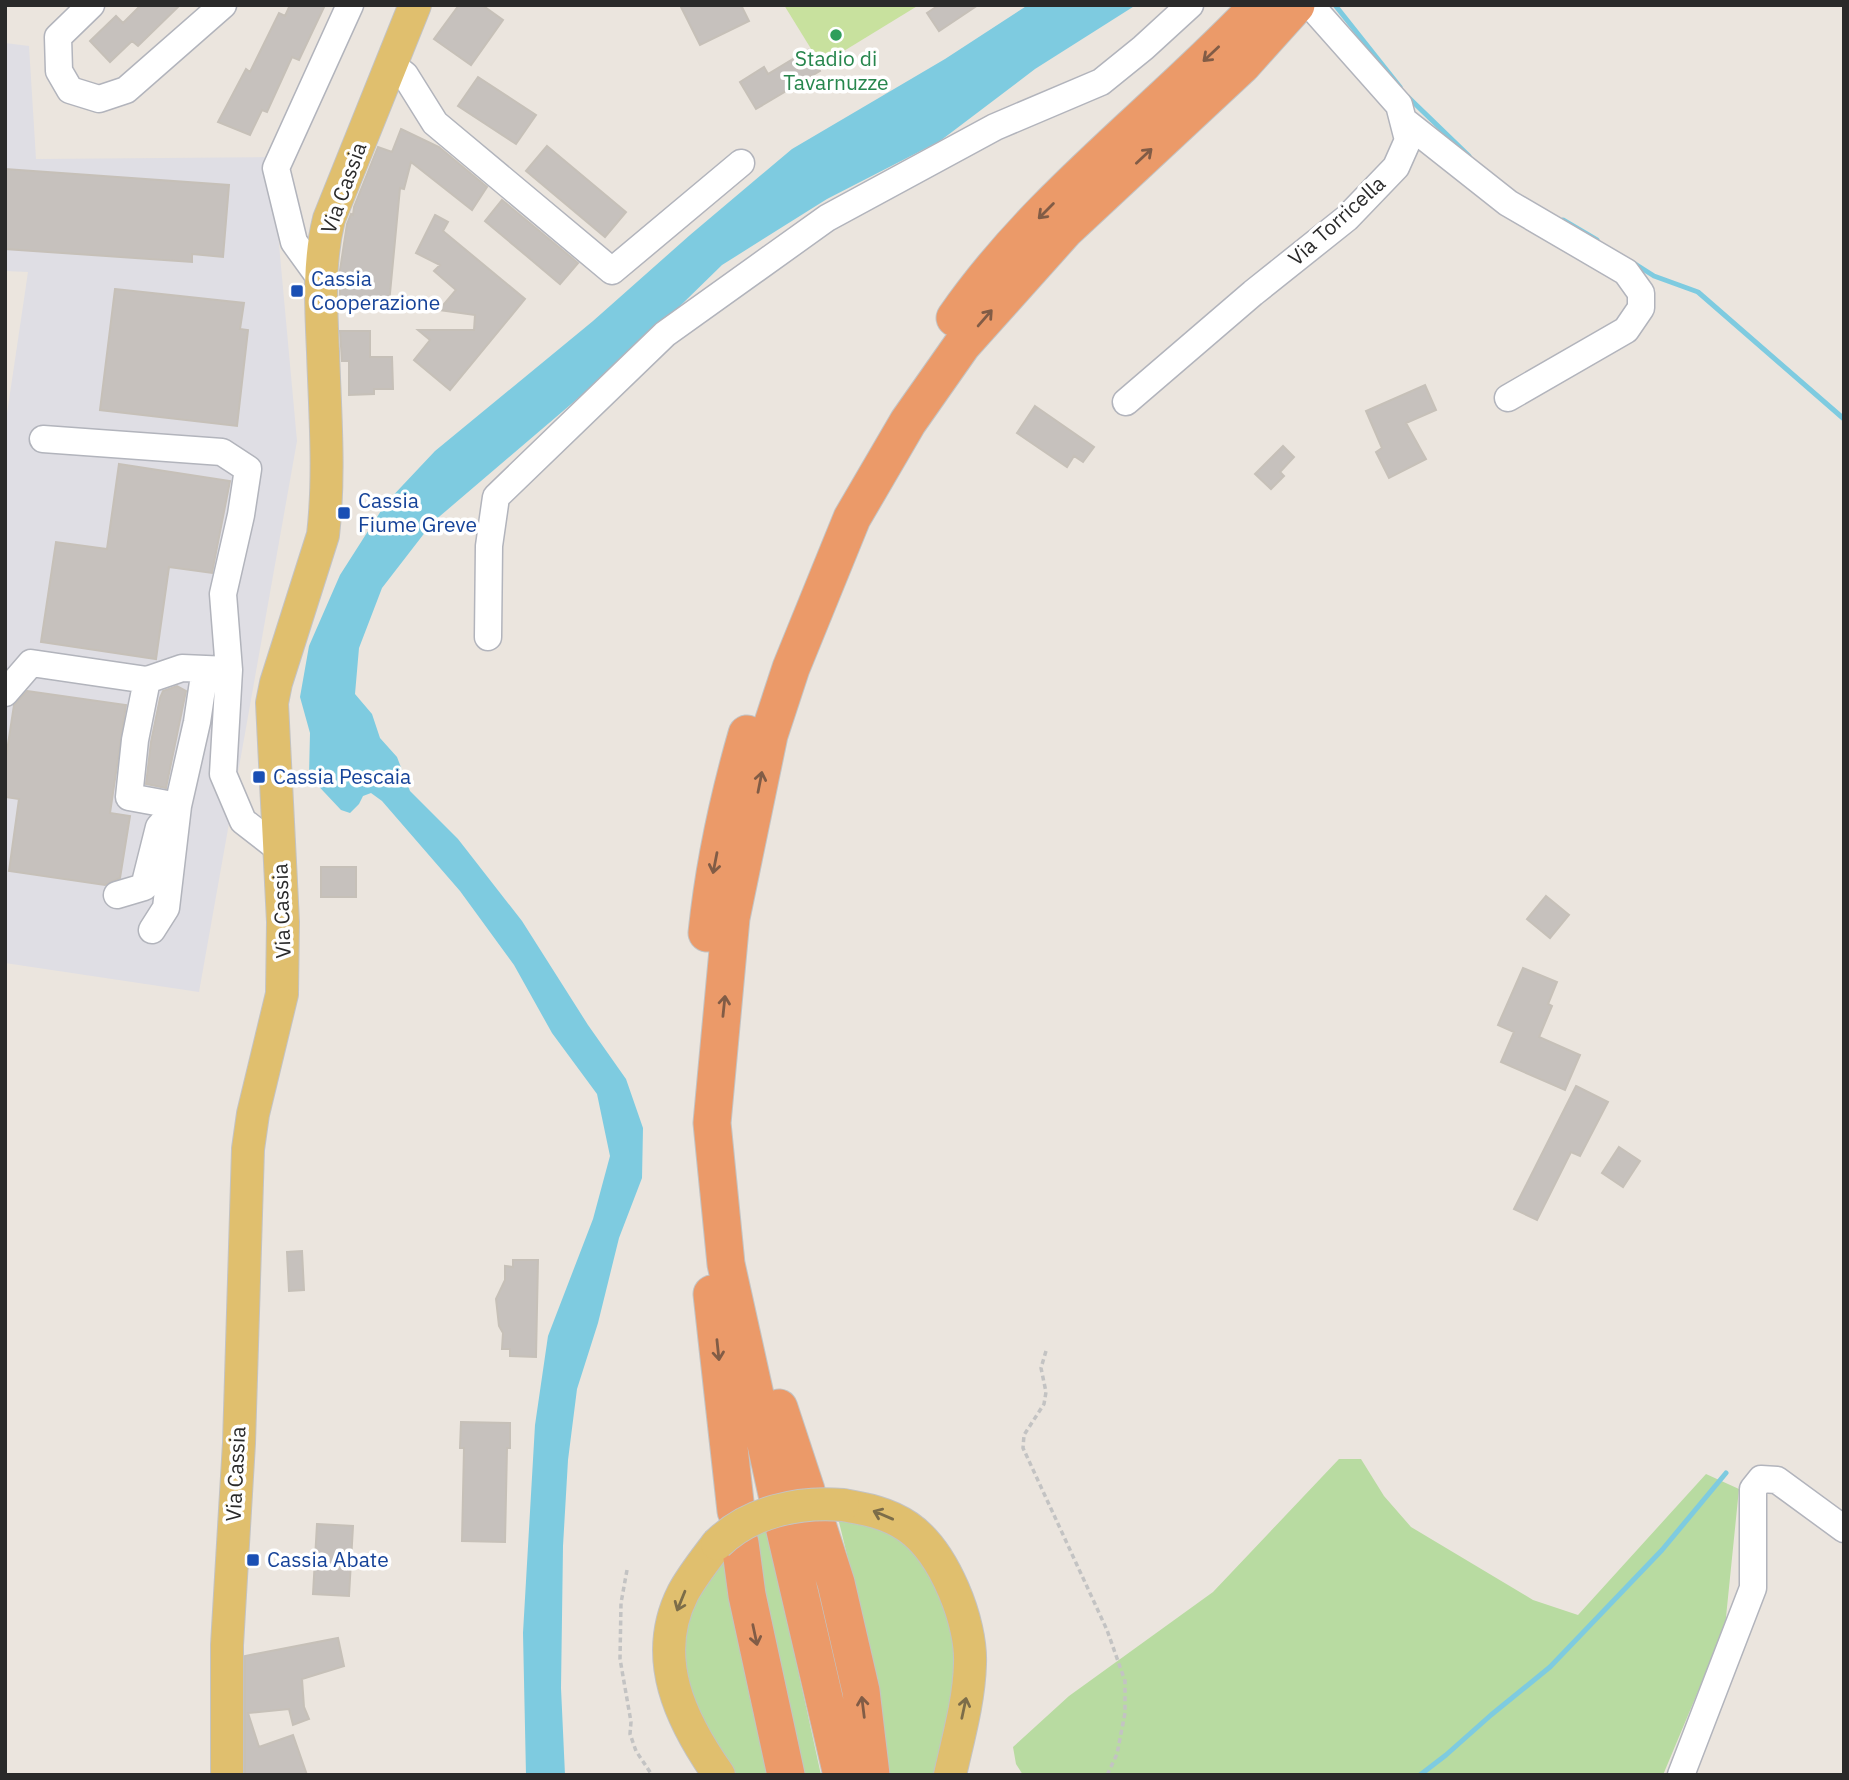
<svg xmlns="http://www.w3.org/2000/svg" width="1849" height="1780" viewBox="0 0 1849 1780" font-family="'IBM Plex Sans',sans-serif">
  <style>
    .industrial { fill: #dfdee4 }
    .green { fill: #b8dba1 }
    .pitch { fill: #c8e19e }
    .water { fill: #7ecbe0 }
    .lines { fill: none; stroke-linecap: round; stroke-linejoin: round }
    .stream { stroke: #7ecbe0; stroke-width: 5 }
    .building { fill: #c6c1bd; stroke: #c6c0b8; stroke-width: 2 }
    .minor-casing { stroke: #b2b4bc; stroke-width: 29 }
    .major-casing { stroke: #c3c3c3; stroke-width: 34 }
    .highway-casing { stroke: #c3c3c3; stroke-width: 39 }
    .path { stroke: #c3c3c3; stroke-width: 3.5; stroke-dasharray: 5 3.5; stroke-linecap: butt }
    .minor { stroke: #fff; stroke-width: 26 }
    .major { stroke: #e0bf6e; stroke-width: 32 }
    .highway { stroke: #eb9a69; stroke-width: 37 }
    .major-bridge-casing { stroke: #c3c3c3; stroke-width: 34; stroke-linecap: butt }
    .major-bridge { stroke: #e0bf6e; stroke-width: 32 }
    .oneway { stroke: #815c46 }
    .oneway2 { stroke: #7c6d49 }
    .leisure-dot { fill: #2e9e5b; stroke: #fff; stroke-width: 2.5 }
    .transit-dot { fill: #1a4fb4; stroke: #fff; stroke-width: 2.5 }
    .labels { text-anchor: middle; stroke-width: 7; stroke-linejoin: round; paint-order: stroke }
    .leisure-label { font-size: 21px; fill: #27864d; stroke: #fff }
    .street-label { font-size: 21px; fill: #2a2a2a; stroke: #fff }
    .transit-label { font-size: 21px; fill: #164399; stroke: #fff; text-anchor: start }
  </style>
  <rect width="100%" height="100%" fill="#ebe5de"/>
  <path class="industrial" d="M5 43 29 46 36 159 271 157 297 441 199 992 5 963V427L28 272 5 271Z"/>
  <path class="green" d="M1339 1459H1361L1384 1496 1411 1527 1533 1600 1578 1615 1706 1474 1739 1489 1725 1627 1663 1775H1023L1016 1764 1013 1747 1069 1696 1213 1592Z
    M838 1518 866 1521 897 1536 919 1555 954 1620 957 1669 935 1775H881L861 1612Z
    M767 1528 821 1775H794L746 1538Z
    M725 1552 774 1775H732L700 1722 686 1679 683 1636 689 1615Z"/>
  <path class="pitch" d="M784 5H919L821 65Z"/>
  <path class="water" d="M1028 5H1136L1035 69 940 141 827 199 722 265 637 348 433 522 382 588 359 648 355 694 372 714 380 738 397 757 410 791 458 839 522 921 588 1025 626 1079 643 1128 642 1178 619 1238 598 1323 577 1389 568 1460 563 1546 561 1688 565 1775H526L523 1633 535 1425 548 1336 593 1219 610 1156 597 1094 552 1033 514 965 460 891 382 801 371 793 363 796 359 804 350 813 341 810 309 776 310 733 300 697 309 646 340 575 386 503 435 451 593 321 690 235 792 149 945 59Z"/>
  <g class="lines">
    <path class="stream" d="M1335 5 1400 87
      M1408 97 1469 156
      M1563 220 1597 240
      M1632 262 1654 276 1698 292 1844 419
      M1420 1775 1446 1755 1491 1715 1550 1667 1662 1550 1726 1473"/>
  </g>
  <path class="building" d="M141 5H180L138 46 132 41 110 62 90 41 116 16 123 23Z
    M290 5H325L299 60 292 57 267 112 262 110 250 135 218 122 246 69 250 72 279 13 285 16Z
    M459 5H482L503 20 471 65 434 39Z
    M680 5H741L749 21 700 45Z
    M939 5H978L939 31 927 13Z
    M808 50 820 71 756 109 740 82 764 67 768 74Z
    M478 77 536 115 516 144 458 106Z
    M401 129 439 147 487 187 472 210 411 162 404 189 400 188 389 304 350 299V312L340 311V270L347 224 351 214 353 215 354 207 378 147 392 152Z
    M547 146 626 212 605 237 526 171Z
    M5 169 229 185 223 257 192 254V262L5 249Z
    M502 200 578 263 560 284 485 221Z
    M435 215 448 222 443 231 525 299 450 390 414 360 430 340 418 330H474L475 315 439 310 456 290 434 271 440 265 416 253Z
    M115 289 244 303 240 329 248 330 237 426 100 410Z
    M340 331H370V357H392L393 389H374V394L349 395V361H342Z
    M1425 385 1436 410 1406 423 1426 459 1389 478 1376 452 1382 448 1366 411Z
    M1035 406 1094 447 1083 462 1074 456 1067 467 1017 433Z
    M1283 446 1294 457 1280 472 1284 476 1271 489 1255 474Z
    M119 464 230 481 212 573 169 567 156 659 41 642 56 542 107 549Z
    M177 686 186 691 166 788 146 784 151 742 160 698 163 691Z
    M27 691 126 705 110 813 130 816 120 878 105 885 9 871 19 799 5 797V764L14 705Z
    M321 867H356V897H321Z
    M1546 896 1569 915 1550 938 1527 919Z
    M1523 968 1557 982 1548 1004 1552 1006 1539 1037 1580 1055 1565 1090 1501 1062 1514 1032 1498 1025Z
    M1576 1086 1608 1102 1580 1156 1571 1152 1537 1220 1514 1209Z
    M1619 1147 1640 1161 1623 1187 1602 1173Z
    M302 1251 304 1290 289 1291 287 1252Z
    M513 1260H538L536 1357 510 1356V1349H502L503 1333 499 1326 496 1299 505 1280V1266L513 1267Z
    M461 1422 510 1423V1448H507L505 1542 462 1541 464 1448H460Z
    M317 1524 353 1526 349 1596 313 1594Z
    M338 1638 344 1666 302 1679 304 1707 309 1719 293 1725 289 1709 248 1713 259 1747 293 1735 307 1775H245V1656Z"/>
  <g class="lines">
    <defs>
      <path id="minor" d="M91 5 58 37 59 71 70 90 99 99 126 90 223 5
        M391 64 405 75 435 123 612 271 741 163
        M1403 120 1508 203 1626 272 1641 293V308L1626 330 1508 398
        M320 278 294 242 276 168 350 5
        M1126 402 1253 293 1347 218 1396 167 1408 140 1399 105 1312 7
        M43 439 222 452 248 469 241 515 223 594 229 670
        M488 637 489 546 496 497 665 334 827 218 995 127 1101 82 1143 48 1190 5
        M147 680 135 740 129 797 178 806 197 722 205 669
        M5 693 31 663 147 680 182 668 229 670 223 774 243 821 279 849
        M117 895 144 887 159 827 174 810
        M152 930 166 908 178 806
        M1681 1775 1753 1588V1489L1761 1479 1777 1480 1844 1529"/>
      <path id="major" d="M843 1505C866 1509 888 1513 908 1527 944 1552 972 1622 970 1664 969 1701 958 1739 950 1775
        M717 1544C705 1560 692 1576 683 1593 650 1658 681 1721 719 1775
        M227 1775V1645L239 1443 248 1149 253 1114 282 994 283 922 272 703 276 683 323 535C330 474 325 413 323 352 321 307 318 263 329 219L415 5"/>
      <path id="highway" d="M955 318C1038 198 1160 110 1259 5
        M707 933C714 865 728 800 747 734
        M712 1294 736 1511
        M779 1408 806 1490
        M777 1494 726 1264 712 1123 731 918 769 735 791 668 852 518 908 422 962 345 1065 230 1242 65 1296 5
        M816 1521 836 1583 861 1691 871 1775
        M784 1526 842 1775
        M740 1543 747 1595 786 1775"/>
    </defs>
    <use href="#minor" class="minor-casing"/>
    <use href="#major" class="major-casing"/>
    <use href="#highway" class="highway-casing"/>
    <path class="path" d="M1046 1351 1041 1368 1046 1392 1044 1404 1024 1435 1023 1448 1107 1630 1125 1681V1713L1117 1754 1107 1775
      M627 1570 621 1603 620 1659 631 1722 630 1734 636 1751 652 1775"/>
    <use href="#minor" class="minor"/>
    <use href="#major" class="major"/>
    <use href="#highway" class="highway"/>
    <defs>
      <path id="major-bridge" d="M717 1544C749 1512 799 1501 843 1505"/>
    </defs>
    <use href="#major-bridge" class="major-bridge-casing"/>
    <use href="#major-bridge" class="major-bridge"/>
  </g>
  <defs><path id="oneway-shaft" d="M-6 0H5M1.5-3L5.5 0L1.5 3" fill="none" stroke-width="1.6" stroke-linecap="round" stroke-linejoin="round" transform="scale(1.75)"/></defs>
  <g class="oneway">
    <use href="#oneway-shaft" transform="translate(1211 54) rotate(137)"/>
    <use href="#oneway-shaft" transform="translate(1144 156) rotate(-43)"/>
    <use href="#oneway-shaft" transform="translate(1046 211) rotate(135)"/>
    <use href="#oneway-shaft" transform="translate(985 318) rotate(-49)"/>
    <use href="#oneway-shaft" transform="translate(760 782) rotate(-79)"/>
    <use href="#oneway-shaft" transform="translate(715 863) rotate(101)"/>
    <use href="#oneway-shaft" transform="translate(724 1006) rotate(-84)"/>
    <use href="#oneway-shaft" transform="translate(718 1350) rotate(84)"/>
    <use href="#oneway-shaft" transform="translate(755 1635) rotate(78)"/>
    <use href="#oneway-shaft" transform="translate(863 1707) rotate(-97)"/>
  </g>
  <g class="oneway2">
    <use href="#oneway-shaft" transform="translate(883 1515) rotate(-157)"/>
    <use href="#oneway-shaft" transform="translate(681 1601) rotate(112)"/>
    <use href="#oneway-shaft" transform="translate(964 1708) rotate(-78)"/>
  </g>
  <circle class="leisure-dot" cx="836" cy="35" r="7"/>
  <g class="transit-dot">
    <rect x="290" y="284" width="14" height="14" rx="3.5"/>
    <rect x="337" y="506" width="14" height="14" rx="3.5"/>
    <rect x="252" y="770" width="14" height="14" rx="3.5"/>
    <rect x="246" y="1553" width="14" height="14" rx="3.5"/>
  </g>
  <g class="labels">
    <g class="leisure-label">
      <text x="836" y="66">Stadio di<tspan x="836" dy="24">Tavarnuzze</tspan></text>
    </g>
    <g class="street-label">
      <text transform="translate(344 188) rotate(-70)" y="7">Via Cassia</text>
      <text transform="translate(1337 221) rotate(-42)" y="7">Via Torricella</text>
      <text transform="translate(282 911) rotate(-92)" y="7">Via Cassia</text>
      <text transform="translate(236 1474) rotate(-87)" y="7">Via Cassia</text>
    </g>
    <g class="transit-label">
      <text x="311" y="286">Cassia<tspan x="311" dy="24">Cooperazione</tspan></text>
      <text x="358" y="508">Cassia<tspan x="358" dy="24">Fiume Greve</tspan></text>
      <text x="273" y="784">Cassia Pescaia</text>
      <text x="267" y="1567">Cassia Abate</text>
    </g>
  </g>
  <rect width="1849" height="1780" fill="none" stroke="#2a2a2a" stroke-width="14"/>
</svg>
